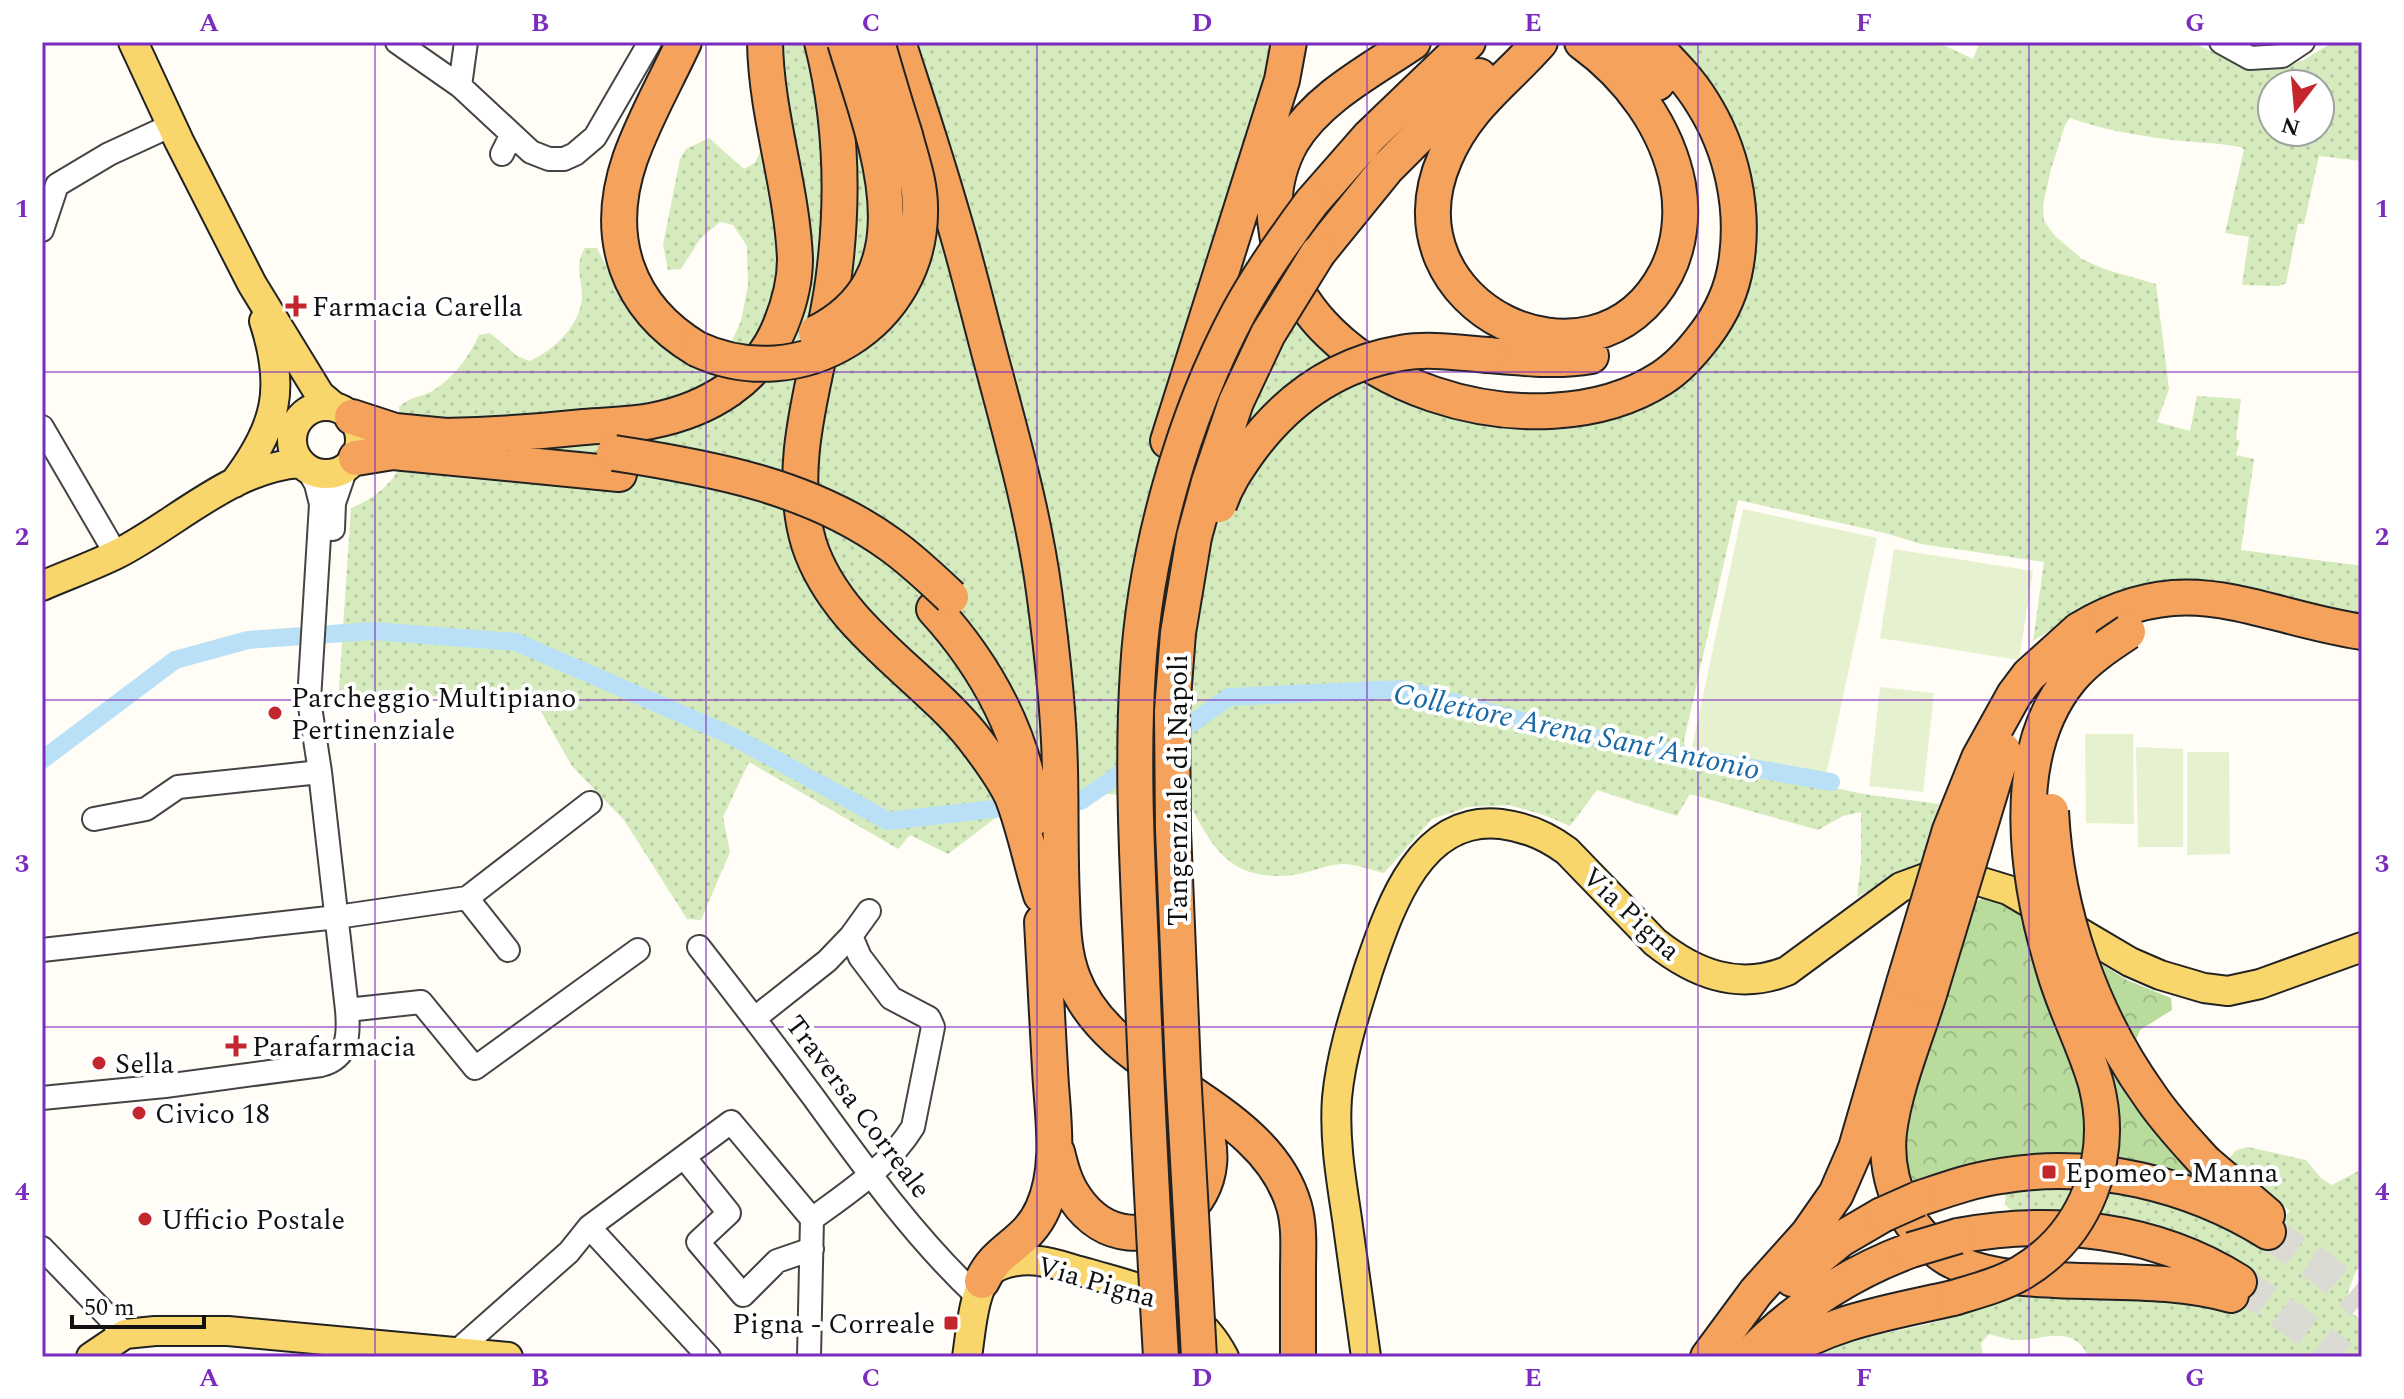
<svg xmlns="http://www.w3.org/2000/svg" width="2404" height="1399" viewBox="0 0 2404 1399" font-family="Spectral,serif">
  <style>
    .grass { fill: url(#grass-dots); fill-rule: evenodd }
    .forest { fill: url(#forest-crowns) }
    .pitch { fill: #e6f2cf }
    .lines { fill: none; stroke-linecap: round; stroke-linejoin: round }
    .canal { stroke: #b9e0f7; stroke-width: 18 }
    .highway-tunnel { stroke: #dbdad3; stroke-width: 34; stroke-dasharray: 34 17; stroke-linecap: butt }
    .minor-casing { stroke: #444; stroke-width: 26 }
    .major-casing { stroke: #222; stroke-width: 32 }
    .highway-casing { stroke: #222; stroke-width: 38 }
    .minor { stroke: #fff; stroke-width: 22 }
    .major { stroke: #f9d66b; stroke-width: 28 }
    .highway { stroke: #f5a25d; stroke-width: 34 }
    .highway-bridge-casing { stroke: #222; stroke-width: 38; stroke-linecap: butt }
    .highway-bridge { stroke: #f5a25d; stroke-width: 34 }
    .grid { fill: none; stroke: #7b2cbf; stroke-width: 2; stroke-opacity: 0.55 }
    .poi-dot { fill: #c4262e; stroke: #fff; stroke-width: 3 }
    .labels { text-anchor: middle; stroke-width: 8; stroke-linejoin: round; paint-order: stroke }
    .poi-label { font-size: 28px; fill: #111; stroke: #fff; text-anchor: start }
    .street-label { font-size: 28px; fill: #111; stroke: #fff }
    .water-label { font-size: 30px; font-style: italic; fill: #1768a6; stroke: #fff }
    .neatline { fill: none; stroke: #7b2cbf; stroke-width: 3 }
    .grid-label { font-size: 26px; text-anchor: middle; font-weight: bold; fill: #7b2cbf }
  </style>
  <defs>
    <pattern id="grass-dots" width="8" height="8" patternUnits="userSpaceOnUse" patternTransform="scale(2)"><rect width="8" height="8" fill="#d5ebbd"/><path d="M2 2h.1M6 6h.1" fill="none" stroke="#b6c8a1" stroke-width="1.8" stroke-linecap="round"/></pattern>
    <pattern id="forest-crowns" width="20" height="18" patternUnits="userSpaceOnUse" patternTransform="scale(2)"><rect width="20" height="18" fill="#b9dc9c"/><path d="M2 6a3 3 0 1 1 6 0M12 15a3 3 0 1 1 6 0" fill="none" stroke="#9ebc85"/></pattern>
  </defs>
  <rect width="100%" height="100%" fill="#fffdf5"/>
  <path class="grass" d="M780 42H1278L1254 126 1223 205 1240 253 1308 328 1539 418 1689 364 1752 214 1666 42H1937L1973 59 1980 42H2191L2252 70 2277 68 2302 61 2333 42H2362V161L2319 156 2304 224H2298L2286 283 2279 286 2242 285 2249 237 2225 233 2244 149 2240 147C2216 142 2191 143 2166 139 2134 135 2101 129 2070 118L2065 125 2051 169 2043 205 2044 221 2055 236 2082 259 2104 269 2156 284 2169 389 2157 422 2190 431 2197 396 2241 399 2236 439 2240 441 2236 455 2254 459 2241 550 2362 566V616L2087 608 2033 641 2044 562 1921 544 1885 533 1738 500 1684 741 1688 756 1863 794 1939 804 1921 866 1911 869 1857 897 1861 862V812L1843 816 1818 830 1690 794 1677 816 1597 790 1570 826 1544 815 1509 805 1468 807 1432 819 1384 873C1371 870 1354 863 1341 864 1325 865 1309 873 1293 875 1230 882 1212 848 1187 799L1076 792 997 817 948 854 910 835 898 849 749 762 723 817 730 852 701 920 687 919 624 820 572 766 528 689 338 704 351 508C370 501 399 481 401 459 402 442 399 424 399 407 412 395 421 398 434 390 454 377 469 357 479 335L490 333 517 356 529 361C553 352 581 324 582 297 582 278 574 265 585 248H597L625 303 684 357 719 369 741 321 748 285 747 246 733 225 720 222 700 239 681 269 668 270 663 245 680 159 686 149 709 138 744 169 755 163 760 152 786 130ZM2272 84H2320V132H2272Z
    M2248 1147 2306 1160 2321 1178 2332 1185 2362 1169V1259L2353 1278 2345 1302 2351 1312 2362 1321V1357H2089C2071 1321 2042 1342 2014 1340 2006 1339 1997 1336 1989 1334L1981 1343 1983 1357H1808L1858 1339 1929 1324 2035 1291 2246 1271 2013 1213 2005 1204 2006 1192 2022 1186 2110 1188 2148 1194 2263 1243 2290 1211 2236 1169 2229 1159 2236 1150Z"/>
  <path class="forest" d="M1983 898 2005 904 2127 980 2171 998 2172 1010 2140 1030 2121 1076 2122 1085 2137 1104 2211 1182 2131 1166 2030 1158 1909 1184 1903 1172 1906 1118 1972 904Z"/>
  <path class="pitch" d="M1743 509 1877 538 1826 776 1692 747Z
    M1894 549 2033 571 2019 660 1880 638Z
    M1880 687 1934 693 1923 792 1869 786Z
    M2085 734H2133L2134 824 2086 823Z
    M2136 747 2183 749V847H2138Z
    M2187 752H2229L2230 854 2187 855Z"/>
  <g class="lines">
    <path class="canal" d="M42 760 175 660 248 640 372 631 516 642 732 736 888 821 1020 806
      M1054 803 1081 801 1229 697 1403 689 1519 720 1630 746 1831 782"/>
    <path class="highway-tunnel" d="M2268 1232 2324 1270 2362 1303
      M2239 1282 2315 1336 2341 1357"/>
    <defs>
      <path id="minor" d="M397 42 460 86 531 152 549 159H564L575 154 595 137 650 42
        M2221 42 2250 58 2282 56 2303 42
        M460 86 466 42
        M502 154 511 136
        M42 230 57 185 109 154 172 125
        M42 427 116 554
        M333 529 334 503 346 468
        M94 819 146 809 178 787 320 772
        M467 898 508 950
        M699 947C738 997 776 1047 814 1098 864 1167 915 1238 978 1297
        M42 950 337 917 467 898 590 803
        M347 1010 421 1002 475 1068 638 950
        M755 1018 827 961 851 936
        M42 1098 165 1086 321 1065C349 1058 349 1034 347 1010L320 772 309 700 321 504 316 484 308 470
        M684 1157 729 1213 698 1242 743 1295 777 1261 812 1249
        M589 1227 709 1357
        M42 1248 125 1334
        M456 1352 569 1252 589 1227 731 1122 812 1219
        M809 1357 812 1219C849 1192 889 1166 913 1127L933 1027 929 1018 891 998 860 957 851 936 869 911"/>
      <path id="major" d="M133 42 179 141 252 284 320 395 333 406
        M292 440a34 34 0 1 1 68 0a34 34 0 1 1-68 0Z
        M234 483C277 427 286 388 264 321
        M42 586C67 575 93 566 117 554 176 524 231 468 300 463
        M91 1357 125 1334 155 1331H228L508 1357
        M967 1357C971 1332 973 1287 992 1270 1004 1261 1025 1259 1039 1261 1056 1263 1071 1269 1087 1273 1120 1283 1156 1290 1184 1311 1201 1323 1214 1338 1224 1357
        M1366 1357C1360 1311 1353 1265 1347 1219 1341 1179 1334 1138 1337 1098 1341 1054 1356 1009 1369 968 1390 907 1420 815 1501 824 1526 827 1547 836 1567 851L1655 942C1694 973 1737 991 1787 971L1901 887 1931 876H1950L1972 879 2008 890 2130 962 2160 975 2204 988 2228 991 2260 984 2362 947"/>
      <path id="highway" d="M684 42C666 81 644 119 630 159 603 238 627 307 697 349
        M822 42C842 121 844 201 833 282 822 366 783 459 809 544 836 627 920 672 972 736 986 754 1002 775 1012 796 1024 826 1031 863 1041 895
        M898 42C917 101 937 161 954 221 969 271 981 323 995 374 1014 446 1034 517 1044 591 1052 650 1059 710 1060 770 1061 813 1060 856 1062 900 1063 926 1063 952 1073 978 1111 1078 1264 1101 1294 1206 1300 1227 1298 1250 1298 1271 1298 1299 1298 1328 1298 1357
        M1413 42C1372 70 1319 97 1292 141 1275 171 1271 201 1277 234 1302 390 1540 457 1662 378 1679 367 1693 351 1705 335 1721 314 1732 290 1736 264 1745 209 1732 149 1702 102 1688 79 1669 61 1651 42
        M1540 42C1505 82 1467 106 1445 158 1380 307 1595 409 1666 273 1680 246 1683 214 1678 185 1667 127 1629 76 1582 42
        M1623 42 1657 83
        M1312 202 1369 137 1468 42
        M1318 253 1387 168 1479 76
        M1488 355C1523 358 1557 362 1591 356
        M352 417 395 431 467 438
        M444 436C491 435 537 432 584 427 606 425 629 425 651 421 708 410 759 380 781 324 789 304 795 281 795 259 792 186 766 115 765 42
        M1168 441 1282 80 1289 42
        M356 458 393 452 619 474
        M934 609C987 667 1026 739 1034 818
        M2079 630C2187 565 2253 615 2362 632
        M1930 991C1916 1037 1895 1085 1889 1132 1886 1160 1891 1184 1903 1209 1912 1227 1934 1252 1953 1261 1983 1277 2021 1278 2055 1280 2113 1283 2175 1279 2231 1295
        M1057 1152C1061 1168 1065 1184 1075 1198 1135 1287 1264 1188 1184 1096
        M2205 1162 2267 1215
        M1918 1199C1945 1190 1972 1180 2001 1176 2093 1160 2190 1184 2268 1232
        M1958 1236C2054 1218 2155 1229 2239 1282
        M1792 1279 1841 1239 1882 1215
        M982 1281C997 1247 1027 1245 1043 1208 1062 1166 1052 1113 1050 1069 1047 1020 1045 971 1042 922
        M1708 1357 1756 1292 1808 1234 1836 1194 1856 1148 1904 983
        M1748 1357C1794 1309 1849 1273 1911 1250
        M1776 1357C1829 1321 1892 1312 1953 1298"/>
    </defs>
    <use href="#minor" class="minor-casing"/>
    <use href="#major" class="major-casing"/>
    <use href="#highway" class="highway-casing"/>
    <use href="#minor" class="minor"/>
    <use href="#major" class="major"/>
    <use href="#highway" class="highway"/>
    <defs>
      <path id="highway-bridge" d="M816 333C934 273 873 136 845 42
        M697 349C800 397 923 323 920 207 920 182 911 159 905 135 895 104 886 73 877 42
        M614 453C711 468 810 486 891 545 912 560 931 578 951 597
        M1219 505C1226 484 1237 468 1249 451 1287 399 1337 364 1401 353 1430 348 1460 353 1488 355
        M2051 811C2056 912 2091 1014 2150 1096 2166 1120 2186 1141 2205 1162
        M1904 983 1950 830 1979 758 2014 695 2029 675 2079 630
        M1930 991 2003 750
        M1882 1215 1918 1199
        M1911 1250 1958 1236
        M1953 1298C1976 1291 2000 1285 2021 1273 2087 1234 2115 1157 2096 1084 2085 1045 2065 1009 2054 970 2027 881 2007 755 2071 678 2087 659 2107 646 2128 632
        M1161 1357C1153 1220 1146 1084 1141 947 1137 855 1132 762 1138 670 1145 552 1183 417 1239 312 1260 273 1286 237 1312 202
        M1199 1357 1183 1071 1173 830 1172 711 1178 633 1194 537 1209 482 1236 402 1268 334 1318 253"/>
    </defs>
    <use href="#highway-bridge" class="highway-bridge-casing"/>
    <use href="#highway-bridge" class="highway-bridge"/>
  </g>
  <path class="grid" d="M375 42V1357M706 42V1357M1037 42V1357M1367 42V1357M1698 42V1357M2029 42V1357M42 372H2362M42 700H2362M42 1027H2362"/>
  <g class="poi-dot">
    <path d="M292 294h8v8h8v8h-8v8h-8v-8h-8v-8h8z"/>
    <circle cx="275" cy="713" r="8"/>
    <path d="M232 1034h8v8h8v8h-8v8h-8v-8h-8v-8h8z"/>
    <circle cx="99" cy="1063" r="8"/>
    <circle cx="139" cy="1113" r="8"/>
    <rect x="2041" y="1164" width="16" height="16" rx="4"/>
    <circle cx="145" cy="1219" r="8"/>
    <rect x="943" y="1315" width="16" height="16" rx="4"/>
  </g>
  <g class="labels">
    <g class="poi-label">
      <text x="312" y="316">Farmacia Carella</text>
      <text x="291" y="707">Parcheggio Multipiano<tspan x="291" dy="32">Pertinenziale</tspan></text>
      <text x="252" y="1056">Parafarmacia</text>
      <text x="115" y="1073">Sella</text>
      <text x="155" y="1123">Civico 18</text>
      <text x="2065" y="1182">Epomeo - Manna</text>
      <text x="161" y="1229">Ufficio Postale</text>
      <text x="935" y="1333" text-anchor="end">Pigna - Correale</text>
    </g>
    <g class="street-label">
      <text transform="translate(1177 790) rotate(-90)" y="10">Tangenziale di Napoli</text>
      <text transform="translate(1632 913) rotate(43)" y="10">Via Pigna</text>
      <text transform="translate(859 1106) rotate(53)" y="10">Traversa Correale</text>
      <text transform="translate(1097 1281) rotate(16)" y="10">Via Pigna</text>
    </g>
    <g class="water-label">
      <text transform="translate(1577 731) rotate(12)" y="10">Collettore Arena Sant'Antonio</text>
    </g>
  </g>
  <rect width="2404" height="1399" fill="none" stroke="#ffffff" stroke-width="88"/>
  <g transform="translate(2296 108) rotate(196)"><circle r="38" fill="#ffffff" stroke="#a0a0a0" stroke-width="2"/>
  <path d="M0-6L14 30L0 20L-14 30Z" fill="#c4262e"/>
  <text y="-12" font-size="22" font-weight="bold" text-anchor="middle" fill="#111111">N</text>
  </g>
  <path d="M72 1315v12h132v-12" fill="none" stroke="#111111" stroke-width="4"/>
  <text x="84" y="1315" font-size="24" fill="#111111" stroke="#ffffff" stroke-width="6" paint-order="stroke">50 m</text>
  <rect x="44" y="44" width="2316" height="1311" class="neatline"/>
  <g class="grid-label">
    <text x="209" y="31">A</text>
    <text x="540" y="31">B</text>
    <text x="871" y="31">C</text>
    <text x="1202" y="31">D</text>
    <text x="1533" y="31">E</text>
    <text x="1864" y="31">F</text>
    <text x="2195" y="31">G</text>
    <text x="22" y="217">1</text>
    <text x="2382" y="217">1</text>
    <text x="22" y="545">2</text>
    <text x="2382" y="545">2</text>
    <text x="22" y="872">3</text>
    <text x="2382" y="872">3</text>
    <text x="22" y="1200">4</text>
    <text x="2382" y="1200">4</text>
    <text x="209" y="1386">A</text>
    <text x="540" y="1386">B</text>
    <text x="871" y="1386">C</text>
    <text x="1202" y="1386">D</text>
    <text x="1533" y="1386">E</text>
    <text x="1864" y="1386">F</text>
    <text x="2195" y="1386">G</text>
  </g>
</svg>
